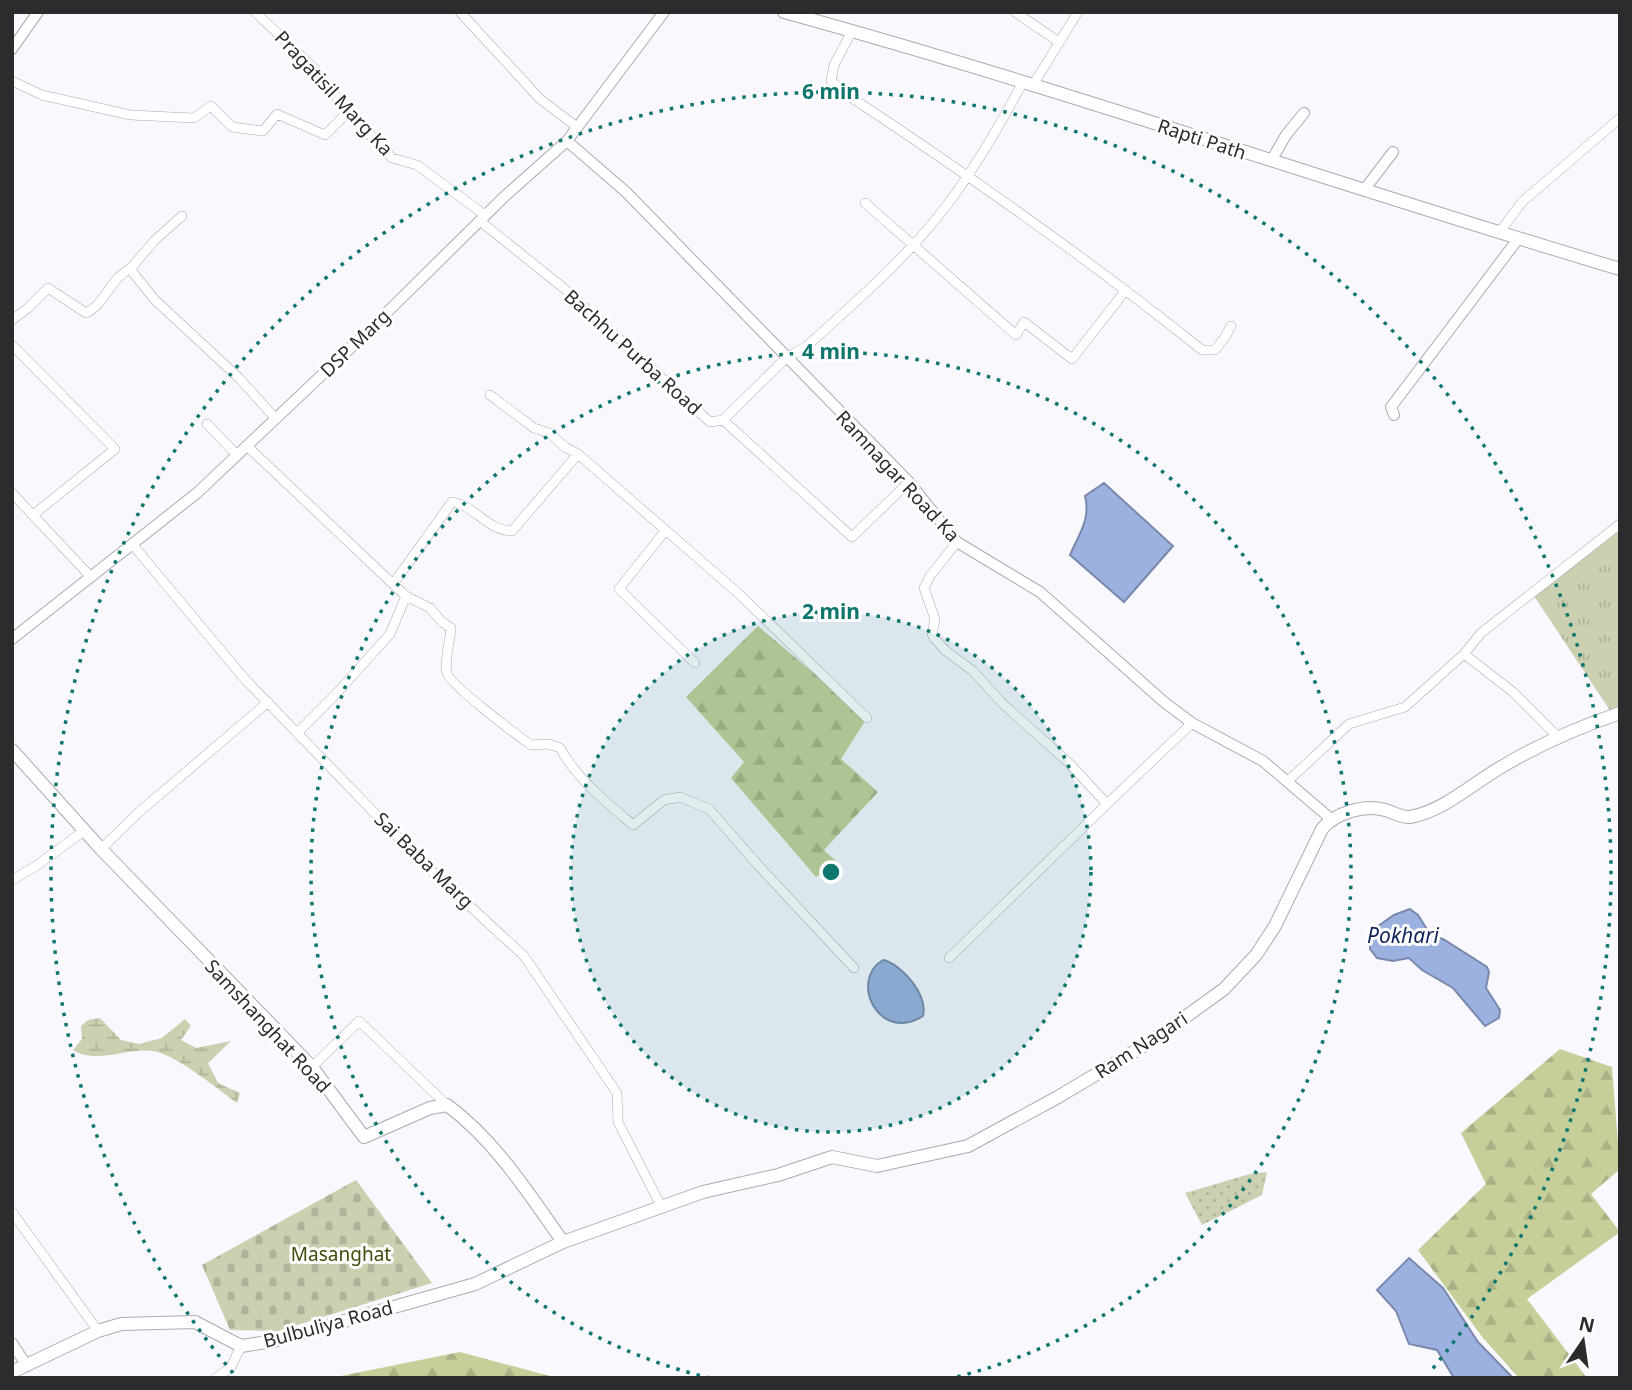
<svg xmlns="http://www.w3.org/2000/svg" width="1632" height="1390" viewBox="0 0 1632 1390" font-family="'Noto Sans',sans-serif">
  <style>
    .grass { fill: url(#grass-dots) }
    .forest { fill: url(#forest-firs) }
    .wetland { fill: url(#wetland-marsh) }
    .cemetery { fill: url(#cemetery-stones) }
    .park { fill: url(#park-tufts) }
    .water { fill: #9bb1e0; stroke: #7a89ab; stroke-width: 2 }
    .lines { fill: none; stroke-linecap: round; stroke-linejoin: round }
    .minor-casing { stroke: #ababb0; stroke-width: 10 }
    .tertiary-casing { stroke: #ababb0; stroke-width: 12 }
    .secondary-casing { stroke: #ababb0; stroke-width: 14 }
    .minor { stroke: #fff; stroke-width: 9 }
    .tertiary { stroke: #fff; stroke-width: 10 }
    .secondary { stroke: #fff; stroke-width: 12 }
    .ring { fill: none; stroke: #0f766e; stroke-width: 3.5; stroke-dasharray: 3.5 7 }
    .labels { text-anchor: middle; stroke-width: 6; stroke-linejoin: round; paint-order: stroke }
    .street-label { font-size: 19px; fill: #2c2c2e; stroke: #fff }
    .park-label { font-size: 19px; fill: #434a0c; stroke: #fff }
    .water-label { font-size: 21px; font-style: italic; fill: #10255b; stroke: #fff }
    .centre { fill: #0f766e; stroke: #fff; stroke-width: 3.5 }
    .ring-label { font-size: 21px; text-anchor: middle; font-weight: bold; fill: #0f766e; stroke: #fff; stroke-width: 6; stroke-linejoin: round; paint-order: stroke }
  </style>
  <defs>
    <pattern id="grass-dots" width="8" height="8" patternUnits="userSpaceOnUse" patternTransform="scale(1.75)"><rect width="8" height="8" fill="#cbd0b1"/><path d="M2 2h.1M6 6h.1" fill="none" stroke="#aeb399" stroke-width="1.8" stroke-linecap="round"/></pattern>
    <pattern id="forest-firs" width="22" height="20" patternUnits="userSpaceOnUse" patternTransform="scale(1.75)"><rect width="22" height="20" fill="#c6cf9a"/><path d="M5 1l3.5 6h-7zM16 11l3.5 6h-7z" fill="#aab285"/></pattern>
    <pattern id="wetland-marsh" width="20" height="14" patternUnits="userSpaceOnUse" patternTransform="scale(1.75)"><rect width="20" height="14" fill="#cbd0b1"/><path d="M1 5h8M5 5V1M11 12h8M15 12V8" fill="none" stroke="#aeb399"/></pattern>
    <pattern id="cemetery-stones" width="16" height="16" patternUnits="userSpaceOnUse" patternTransform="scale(1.75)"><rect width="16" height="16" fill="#cbd0b1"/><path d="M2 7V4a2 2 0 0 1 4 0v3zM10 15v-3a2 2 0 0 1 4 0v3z" fill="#aeb399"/></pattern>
    <pattern id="park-tufts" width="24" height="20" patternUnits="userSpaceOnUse" patternTransform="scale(1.75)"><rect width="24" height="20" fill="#cbd0b1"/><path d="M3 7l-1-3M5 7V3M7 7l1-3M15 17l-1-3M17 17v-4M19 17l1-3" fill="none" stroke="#aeb399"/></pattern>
  </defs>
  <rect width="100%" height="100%" fill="#f8f8fe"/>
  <path class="grass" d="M1267 1172 1262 1195 1202 1225 1185 1193 1250 1174Z"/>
  <path class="forest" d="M758 626 867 718 841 759 878 792 824 850 837 862 816 877 731 778 744 762 686 697Z
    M1560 1049 1612 1067 1620 1169 1591 1194 1620 1232 1527 1299 1587 1378H1519L1483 1338 1418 1250 1486 1184 1461 1133Z
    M460 1352 557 1378H331Z"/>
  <path class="wetland" d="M100 1018 121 1040 139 1044 162 1038 185 1019 191 1026 181 1040 196 1048 231 1041 208 1063 218 1083 240 1093 237 1103C216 1088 177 1055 153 1051 126 1047 97 1065 73 1050L82 1039 81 1026 88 1020Z"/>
  <path class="cemetery" d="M356 1180 432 1283 278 1331 230 1330 202 1265Z"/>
  <path class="park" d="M1620 522V711L1613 715 1532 593Z"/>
  <path class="water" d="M1104 483 1173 546 1124 602 1070 555C1079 534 1091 519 1085 496Z
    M1410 909 1418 915 1431 936 1443 939 1487 967 1489 972 1486 988 1500 1010 1499 1018 1485 1026 1453 988 1422 970 1409 958 1393 961 1377 958 1370 949 1371 931 1394 915Z
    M883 960C902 964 928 995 923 1016 880 1044 848 981 883 960Z
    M1409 1258 1443 1288 1478 1342 1513 1378H1454L1437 1350 1409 1344 1396 1311 1377 1290Z"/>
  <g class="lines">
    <defs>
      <path id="minor" d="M255 12 317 71 348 112 392 158 417 165 485 215
        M460 12 540 99 577 127
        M1015 12 1059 42
        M852 31 834 65 831 81 846 94C969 175 1087 258 1202 350H1215L1225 337 1231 326
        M12 81 42 95 130 115 194 118 211 106 232 127 263 131 277 114 325 135 348 112
        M1033 85 1078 12
        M865 203 1016 335 1024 322 1072 359 1126 290
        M182 216 155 240 130 269 155 300 239 378 276 419
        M480 221 566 290 710 422 723 420 852 537 909 482
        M1499 233 1522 202 1620 118
        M12 320 28 308 48 288 86 313C105 305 110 278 130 269
        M12 345 115 449 33 515
        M490 395 534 428 549 433 565 447 578 454
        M723 420 786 358 807 346C853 304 901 263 940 214 972 174 999 127 1023 82
        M207 424 237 455
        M247 446 393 584 452 502C476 506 486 530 512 531L578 454 738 593 867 718
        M12 493 90 576
        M665 531 619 589 695 663
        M957 542 930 576 924 588 935 619 932 634 934 638 946 651 973 671 1003 704 1069 763 1107 804 1192 723
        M132 544 243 677 421 861 524 956 617 1093 618 1122 662 1208
        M406 596 430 608 442 622 451 628C450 642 444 660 447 673 450 685 517 735 531 745L549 744 560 748C577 779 606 802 633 825L664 800 680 797 709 809 758 865 854 968
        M1464 654 1513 692 1557 736
        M298 732 336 694 390 634 406 596 393 584
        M1288 781 1349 724 1405 707 1464 654 1481 633 1620 524
        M101 849 138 813 268 702
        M12 880 36 866 85 830
        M949 958 1107 804
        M312 1067 359 1021 447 1105
        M12 1212 98 1331
        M216 1378 231 1367 241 1346"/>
      <path id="tertiary" d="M12 49 38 12
        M567 141 626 192 909 482 957 542 1040 592 1164 702 1192 723 1263 761 1331 819
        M1271 161 1286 135 1304 113
        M1364 190 1393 152
        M1394 415 1391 407 1518 239
        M12 639 197 493 362 337 505 196 567 141 664 12
        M12 1343 27 1366"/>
      <path id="secondary" d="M784 12C1065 89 1340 186 1620 269
        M12 750 101 849 312 1067 364 1137 430 1108 447 1105C495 1140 529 1194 563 1242
        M12 1372 98 1331 121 1324 195 1322 241 1346 274 1341 475 1284 563 1242 703 1192 778 1175 832 1157 877 1166 968 1146 1058 1097 1152 1041 1224 989 1256 955 1275 926 1322 829C1335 813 1364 804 1385 810 1393 812 1402 818 1410 817 1444 811 1473 783 1503 766 1540 744 1579 727 1620 713"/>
    </defs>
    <use href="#minor" class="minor-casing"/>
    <use href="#tertiary" class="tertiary-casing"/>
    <use href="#secondary" class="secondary-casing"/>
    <use href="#minor" class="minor"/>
    <use href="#tertiary" class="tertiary"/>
    <use href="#secondary" class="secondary"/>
  </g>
  <circle cx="831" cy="872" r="260" fill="#0f766e" fill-opacity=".12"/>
  <g class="ring">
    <circle cx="831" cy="872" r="260"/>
    <path d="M710 1378A520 520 0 1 1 952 1378"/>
    <path d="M233 1373A780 780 0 1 1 1429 1373"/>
  </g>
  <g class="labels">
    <g class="street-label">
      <text transform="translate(334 93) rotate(47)" y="7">Pragatisil Marg Ka</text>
      <text transform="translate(1202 139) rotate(18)" y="7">Rapti Path</text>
      <text transform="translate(355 343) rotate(-44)" y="7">DSP Marg</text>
      <text transform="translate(633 352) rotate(42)" y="7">Bachhu Purba Road</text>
      <text transform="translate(898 476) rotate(47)" y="7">Ramnagar Road Ka</text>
      <text transform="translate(424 860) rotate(44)" y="7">Sai Baba Marg</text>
      <text transform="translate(268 1026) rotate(47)" y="7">Samshanghat Road</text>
      <text transform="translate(1141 1045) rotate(-33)" y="7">Ram Nagari</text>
      <text transform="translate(328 1324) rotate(-15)" y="7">Bulbuliya Road</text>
    </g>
    <g class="park-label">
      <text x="341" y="1261">Masanghat</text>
    </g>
    <g class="water-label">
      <text x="1403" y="943">Pokhari</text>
    </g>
  </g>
  <circle cx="831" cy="872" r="10" class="centre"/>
  <g class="ring-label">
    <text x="831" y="99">6 min</text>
    <text x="831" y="359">4 min</text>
    <text x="831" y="619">2 min</text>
  </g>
  <rect width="1632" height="1390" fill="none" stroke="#2c2c2e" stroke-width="28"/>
  <g transform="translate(1583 1341) rotate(13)" stroke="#ffffff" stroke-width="5" paint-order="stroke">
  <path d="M0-5L12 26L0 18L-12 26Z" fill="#2c2c2e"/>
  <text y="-10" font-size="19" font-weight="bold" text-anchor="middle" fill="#2c2c2e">N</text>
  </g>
</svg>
